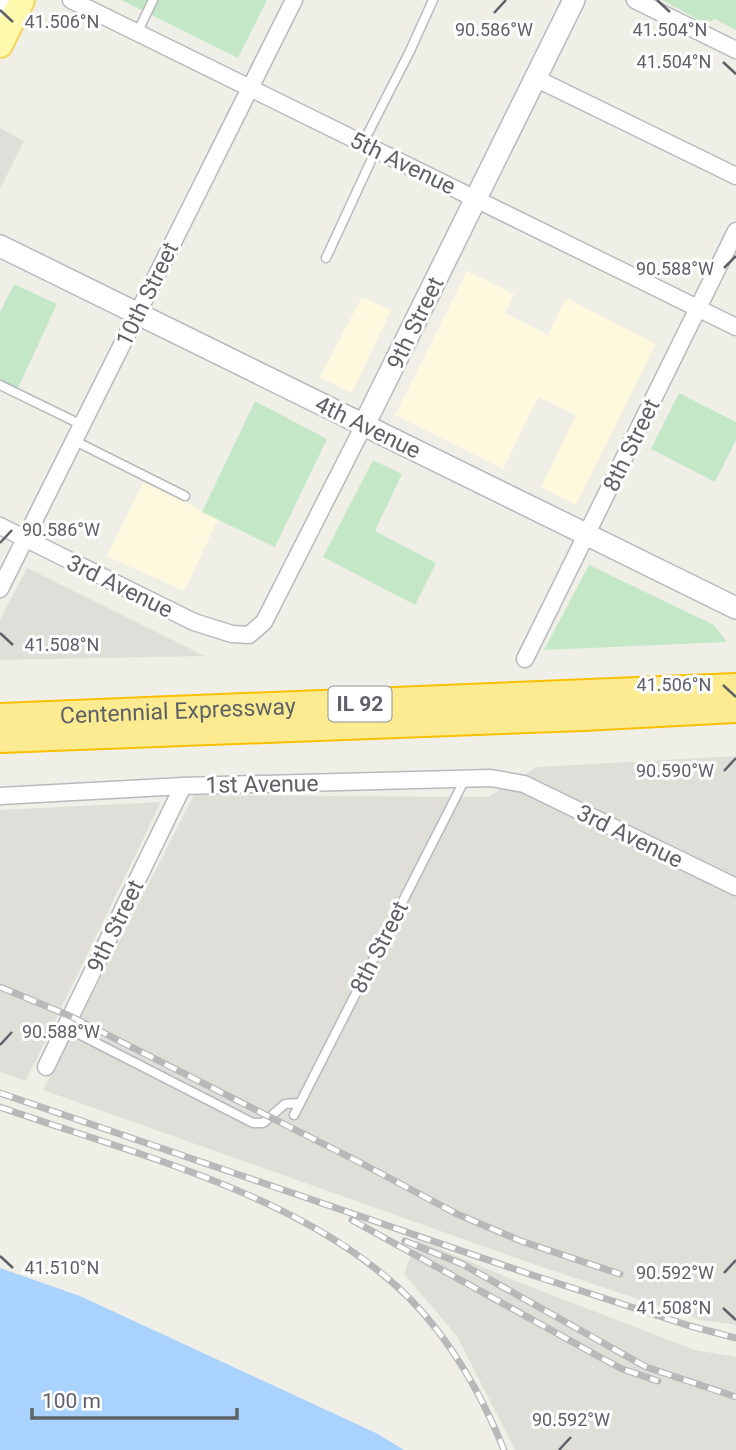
<svg xmlns="http://www.w3.org/2000/svg" width="736" height="1450" viewBox="0 0 736 1450" font-family="Roboto,sans-serif">
  <style>
    .commercial { fill: #fef9de }
    .industrial { fill: #dfded9 }
    .green { fill: #c4e8c7 }
    .water { fill: #a9d2ff }
    .lines { fill: none; stroke-linecap: round; stroke-linejoin: round }
    .lane-casing { stroke: #b7b9bd; stroke-width: 11 }
    .street-casing { stroke: #b7b9bd; stroke-width: 19 }
    .secondary-casing { stroke: #b5b8be; stroke-width: 24 }
    .primary-casing { stroke: #f2d65e; stroke-width: 28 }
    .highway-casing { stroke: #f8c000; stroke-width: 32 }
    .lane { stroke: #fff; stroke-width: 8 }
    .street { stroke: #fff; stroke-width: 16 }
    .secondary { stroke: #fff; stroke-width: 21 }
    .primary { stroke: #fff9ae; stroke-width: 24 }
    .highway { stroke: #fdeb91; stroke-width: 28 }
    .rail-casing { stroke: #b7b8b8; stroke-width: 7 }
    .rail { stroke: #fff; stroke-width: 4.5; stroke-dasharray: 13; stroke-linecap: butt }
    .ticks { fill: none; stroke: #5e6167; stroke-width: 2.5 }
    .labels { text-anchor: middle; stroke-width: 6; stroke-linejoin: round; paint-order: stroke }
    .shield { fill: #fff; stroke: #8e9095; stroke-width: 2 }
    .shield-label { font-size: 21px; font-weight: bold; fill: #5e6167 }
    .street-label { font-size: 23px; fill: #5e6167; stroke: #fff }
    .ticks-label { font-size: 18px; text-anchor: middle; fill: #5e6167; stroke: #fff; stroke-width: 6; stroke-linejoin: round; paint-order: stroke }
  </style>
  <rect width="100%" height="100%" fill="#f0efe7"/>
  <path class="commercial" d="M467 271 514 294 505 313 548 335 566 298 656 344 576 505 541 487 576 415 538 397 503 469 395 415Z
    M362 297 391 310 352 393 320 377Z
    M144 481 218 519 184 591 107 556Z"/>
  <path class="industrial" d="M0 128 24 141 0 189Z
    M27 568 205 656 0 660V620Z
    M736 756V1325L701 1320 542 1267 43 1090 194 795 488 797 537 767Z
    M161 802 26 1081 0 1072V810Z
    M417 1239 518 1282 695 1350 736 1357V1450H515L457 1336 404 1274Z"/>
  <path class="green" d="M121 0H267L238 58Z
    M662 0H736V30L715 19 710 22 699 20Z
    M14 284 57 304 17 390 0 381V312Z
    M679 393 736 422V440L715 482 651 449Z
    M255 401 327 439 275 547 202 512Z
    M373 460 402 474 375 531 436 563 415 605 323 557Z
    M589 565 714 625 727 642 544 650Z"/>
  <path class="water" d="M0 1268 80 1296 378 1434 404 1450H0Z"/>
  <g class="lines">
    <defs>
      <path id="lane" d="M137 33 153 0
        M363 143 409 53 433 0
        M326 258 376 150
        M0 385 82 425
        M75 441 185 496
        M65 1027 253 1123H263L285 1104 300 1103
        M294 1115 465 779"/>
      <path id="street" d="M71 0 736 327
        M635 0 736 50
        M535 78 736 176
        M0 526 194 622 232 634 249 635 264 622 364 425
        M0 589 294 0
        M525 659 736 231
        M0 796 183 786 491 778 524 784 736 887
        M46 1067 183 786"/>
      <path id="secondary" d="M0 11 5 0
        M0 246 736 608
        M364 425 574 0"/>
      <path id="primary" d="M0 45 22 0"/>
      <g id="highway">
        <path id="s1" d="M0 718 736 688"/>
        <path d="M0 738 583 716 736 708"/>
      </g>
    </defs>
    <use href="#lane" class="lane-casing"/>
    <use href="#street" class="street-casing"/>
    <use href="#secondary" class="secondary-casing"/>
    <use href="#primary" class="primary-casing"/>
    <use href="#highway" class="highway-casing"/>
    <use href="#lane" class="lane"/>
    <use href="#street" class="street"/>
    <use href="#secondary" class="secondary"/>
    <use href="#primary" class="primary"/>
    <use href="#highway" class="highway"/>
    <defs>
      <path id="rail" d="M0 987 70 1016 363 1164 457 1214 521 1241 620 1274
        M0 1093 532 1275 690 1326 736 1338
        M0 1107C144 1158 341 1203 437 1330 465 1366 487 1408 504 1450
        M352 1220 596 1355 622 1369 658 1381
        M405 1241 462 1264 646 1367 736 1397"/>
    </defs>
    <use href="#rail" class="rail-casing"/>
    <use href="#rail" class="rail"/>
  </g>
  <path class="ticks" d="M657 0 670 12M0 10 13 22M494 13 506 0M723 62 736 74M724 268 736 256M0 543 12 530M0 633 13 645M723 685 736 697M724 771 736 758M0 1045 12 1032M0 1256 13 1268M724 1273 736 1260M723 1308 736 1320M559 1450 571 1437"/>
  <g class="labels">
    <rect class="shield" x="328.5" y="686.5" width="63" height="35" rx="5"/>
    <g class="shield-label">
      <text x="360" y="711">IL 92</text>
    </g>
    <g class="street-label">
      <text transform="translate(403 163) rotate(26)" y="8">5th Avenue</text>
      <text transform="translate(147 294) rotate(-64)" y="8">10th Street</text>
      <text transform="translate(415 323) rotate(-64)" y="8">9th Street</text>
      <text transform="translate(368 427) rotate(26)" y="8">4th Avenue</text>
      <text transform="translate(631 445) rotate(-64)" y="8">8th Street</text>
      <text transform="translate(120 586) rotate(26)" y="8">3rd Avenue</text>
      <text dy="8" stroke="none"><textPath href="#s1" startOffset="178">Centennial Expressway</textPath></text>
      <text transform="translate(262 784) rotate(-1)" y="8">1st Avenue</text>
      <text transform="translate(630 836) rotate(26)" y="8">3rd Avenue</text>
      <text transform="translate(115 926) rotate(-64)" y="8">9th Street</text>
      <text transform="translate(379 947) rotate(-63)" y="8">8th Street</text>
    </g>
  </g>
  <g class="ticks-label">
    <text x="62" y="28">41.506°N</text>
    <text x="670" y="36">41.504°N</text>
    <text x="494" y="36">90.586°W</text>
    <text x="674" y="68">41.504°N</text>
    <text x="675" y="275">90.588°W</text>
    <text x="61" y="536">90.586°W</text>
    <text x="62" y="651">41.508°N</text>
    <text x="674" y="691">41.506°N</text>
    <text x="675" y="777">90.590°W</text>
    <text x="61" y="1038">90.588°W</text>
    <text x="62" y="1274">41.510°N</text>
    <text x="675" y="1279">90.592°W</text>
    <text x="674" y="1314">41.508°N</text>
    <text x="571" y="1426">90.592°W</text>
  </g>
  <path d="M32 1408v10h205v-10" fill="none" stroke="#5e6167" stroke-width="3.5"/>
  <text x="42" y="1408" font-size="21" fill="#5e6167" stroke="#ffffff" stroke-width="5" paint-order="stroke">100 m</text>
</svg>
